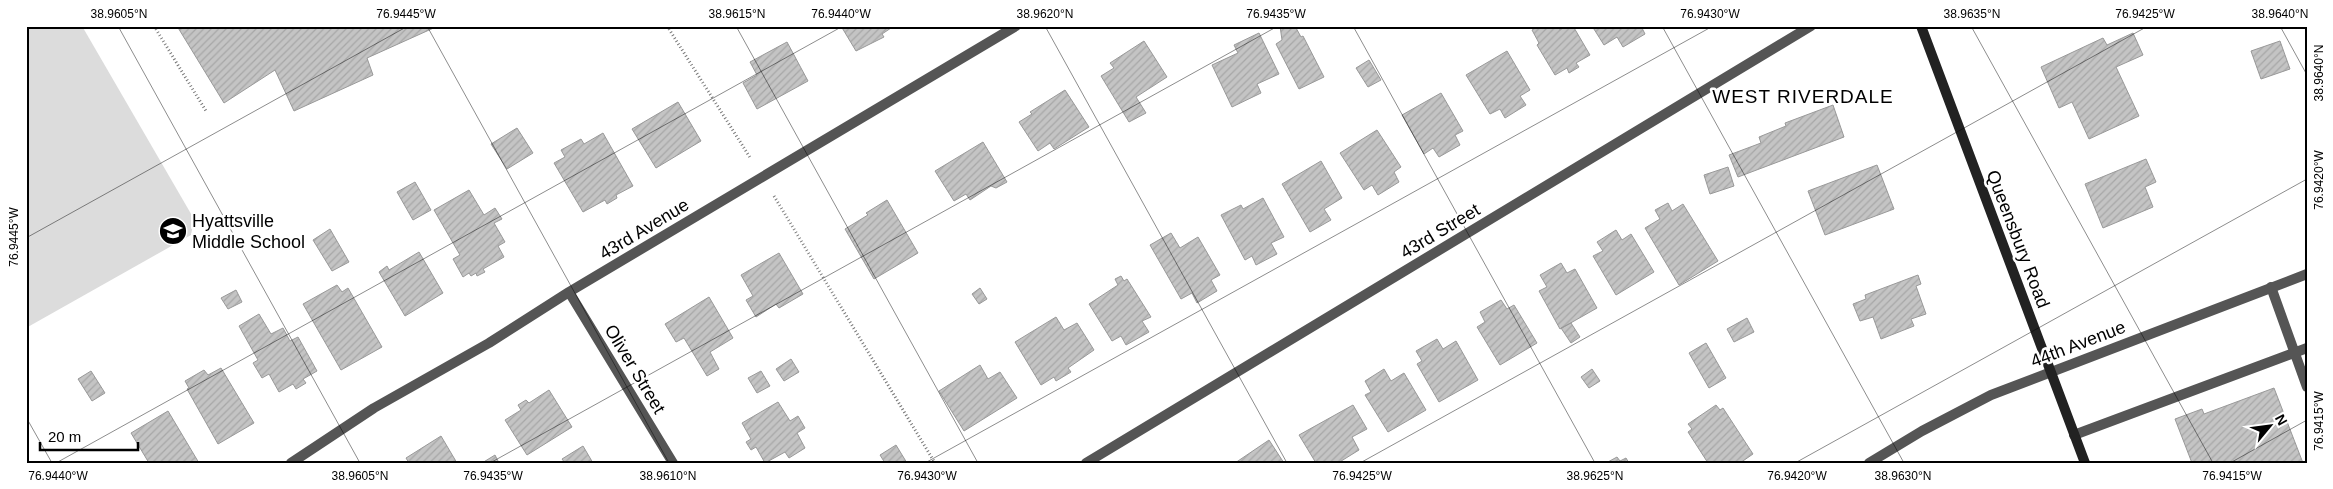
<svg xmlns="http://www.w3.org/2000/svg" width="2333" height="489" viewBox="0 0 2333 489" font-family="Helvetica,sans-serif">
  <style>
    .grass { fill: #dcdcdc }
    .building { fill: url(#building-hatch); stroke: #999 }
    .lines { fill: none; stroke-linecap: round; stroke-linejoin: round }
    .path { stroke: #777; stroke-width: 3; stroke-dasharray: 1 2.5; stroke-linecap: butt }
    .lane { stroke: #555; stroke-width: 10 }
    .street { stroke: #555; stroke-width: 10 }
    .secondary { stroke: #222; stroke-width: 10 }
    .ticks { fill: none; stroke: #000; stroke-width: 1; stroke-opacity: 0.45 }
    .labels { text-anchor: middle; stroke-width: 5; stroke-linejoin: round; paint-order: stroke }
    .poi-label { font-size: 18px; fill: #000; stroke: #fff; text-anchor: start }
    .street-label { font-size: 18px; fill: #000; stroke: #fff }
    .neighbourhood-label { font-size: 19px; letter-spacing: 1px; fill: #000; stroke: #fff }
    .neatline { fill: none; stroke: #000; stroke-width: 2 }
    .ticks-label { font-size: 12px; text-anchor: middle; fill: #000 }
  </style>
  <defs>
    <pattern id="building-hatch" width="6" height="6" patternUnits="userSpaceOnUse" patternTransform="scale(1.25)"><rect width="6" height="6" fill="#c4c4c4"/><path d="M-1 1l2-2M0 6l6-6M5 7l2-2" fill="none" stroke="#a7a7a7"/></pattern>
  </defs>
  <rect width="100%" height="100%" fill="#fff"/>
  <path class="grass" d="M26 26H82L194 219 191 235 26 328Z"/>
  <path class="building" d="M177 26H438L367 58 373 75 294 111 275 70 224 103Z
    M841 26H894L882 34 884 37 856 51Z
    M1280 26H1295L1301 37 1303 36 1324 77 1299 89 1276 44 1282 40Z
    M1539 26H1558L1560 30 1566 26H1573L1590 55 1576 63 1579 67 1569 73 1567 68 1555 75 1537 45 1539 43 1532 30Z
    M1592 26H1641L1645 34 1623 47 1617 37 1604 45Z
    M1259 33 1279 74 1257 84 1261 93 1232 107 1212 65 1238 53 1234 45Z
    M2133 33 2143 55 2116 67 2139 116 2089 139 2072 102 2059 108 2041 67 2103 38 2107 45Z
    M1144 41 1167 77 1136 97 1146 113 1129 122 1101 76 1114 68 1110 63Z
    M2280 41 2290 69 2261 79 2251 51Z
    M787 42 808 81 757 109 743 83 757 75 750 62Z
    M1507 51 1530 90 1520 96 1526 105 1505 118 1500 109 1490 114 1466 75Z
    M1369 60 1381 80 1368 87 1356 68Z
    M1065 90 1089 127 1054 149 1050 143 1038 151 1019 122 1032 114 1030 112Z
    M1441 93 1463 131 1455 135 1460 145 1439 157 1433 148 1424 154 1402 115Z
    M678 102 701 141 656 168 632 129Z
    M1833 105 1844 137 1738 177 1729 155 1761 143 1759 137 1786 126 1785 123Z
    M517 128 533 153 507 169 491 144Z
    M1377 130 1401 167 1394 172 1399 182 1378 195 1372 185 1364 190 1340 153Z
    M603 133 633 186 616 195 617 198 607 204 605 200 583 212 554 163 565 157 561 150 581 139 584 144Z
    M983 142 1007 182 996 188 991 186 970 200 966 194 954 201 935 171Z
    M2146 159 2156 182 2145 187 2153 207 2103 228 2085 184Z
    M1321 161 1342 198 1324 209 1331 220 1310 232 1282 184Z
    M1877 165 1894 209 1825 235 1808 191Z
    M1728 167 1734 186 1710 194 1704 175Z
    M415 182 431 210 413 220 397 192Z
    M469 190 484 215 495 208 502 219 494 223 505 242 498 246 504 257 483 269 485 272 477 276 476 273 471 276 469 273 463 277 453 259 460 255 434 210Z
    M1263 198 1284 237 1271 243 1277 254 1256 265 1252 256 1245 260 1221 215 1241 205 1243 209Z
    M887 200 918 253 874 279 845 229 868 215 866 213Z
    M1668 203 1672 211 1683 204 1718 261 1679 285 1645 228 1660 219 1655 210Z
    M330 229 349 262 332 271 313 240Z
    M1616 230 1622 240 1631 234 1654 272 1616 295 1593 256 1603 251 1597 242Z
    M1171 233 1180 248 1198 237 1220 275 1211 280 1217 291 1197 303 1192 293 1181 299 1150 245Z
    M419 252 443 293 405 316 379 272 387 266 389 270Z
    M779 253 803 294 779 308 776 304 756 317 746 300 753 296 741 275Z
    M1561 263 1567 273 1575 269 1597 308 1560 329 1539 291 1547 287 1540 275Z
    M1918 275 1921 284 1916 286 1926 314 1911 319 1914 326 1881 339 1873 317 1860 321 1853 304 1866 299 1865 295Z
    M1121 276 1124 281 1127 279 1151 317 1142 321 1149 332 1126 345 1121 336 1112 341 1089 304 1118 285 1115 279Z
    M337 285 342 292 348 288 382 347 341 370 303 304Z
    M980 288 987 299 979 304 972 294Z
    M236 290 242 302 228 309 221 298Z
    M709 297 733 338 710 352 719 369 707 376 684 338 676 342 665 324Z
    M1501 300 1507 309 1514 305 1537 343 1500 365 1477 327 1485 322 1480 312Z
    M259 314 271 334 283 328 290 341 298 337 317 371 303 379 306 383 296 389 293 384 279 392 269 374 262 378 253 363 258 360 239 326Z
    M1056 317 1064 330 1077 323 1094 350 1068 368 1071 372 1056 381 1054 377 1041 385 1015 342Z
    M1747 318 1754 332 1734 342 1727 329Z
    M1571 323 1580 337 1571 343 1561 328Z
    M1437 339 1443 349 1456 341 1478 380 1439 402 1417 364 1422 361 1416 351Z
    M1706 343 1726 378 1709 388 1689 353Z
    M791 359 799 372 784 381 776 369Z
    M980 365 988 379 1000 372 1017 398 964 431 939 391Z
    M221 368 254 423 218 444 187 389 189 388 185 381 204 370 208 375Z
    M1384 369 1391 381 1404 373 1426 410 1388 432 1365 395 1371 392 1365 381Z
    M1592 369 1600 381 1589 388 1581 377Z
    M91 371 105 393 92 401 78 379Z
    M761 371 770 386 757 393 748 378Z
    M2274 388 2303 463H2192L2175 419 2202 409 2204 414Z
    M549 390 572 427 527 455 505 420 521 410 518 405 526 400 529 403Z
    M778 402 790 421 798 416 805 428 797 433 805 448 789 458 785 452 765 463 756 447 751 450 746 442 751 439 742 423Z
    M1353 405 1367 429 1352 437 1359 450 1338 463H1316L1299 435Z
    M1716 405 1720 410 1723 408 1753 454 1740 463H1708L1688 432 1692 429 1688 424Z
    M168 411 199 463H149L131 433Z
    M441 436 457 463H409L406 458Z
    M1269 440 1284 463H1235Z
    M896 445 907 463H885L880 455Z
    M583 446 593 463H565L562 459Z
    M495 455 499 463H482Z
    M1617 457 1620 461 1626 458 1629 463H1606Z"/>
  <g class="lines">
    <path class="path" d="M154 26 206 111
      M667 26 751 159
      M774 196 935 463"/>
    <path class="lane" d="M2271 287 2307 387
      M2074 435 2307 348"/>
    <path class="street" d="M569 292 673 463
      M291 463 374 408 489 343 569 292 1016 26
      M1086 463 1811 26
      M1869 463 1922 431 1991 395 2307 274"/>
    <path class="secondary" d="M1921 26 2085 463"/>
  </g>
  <path class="ticks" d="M118 26 360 463M427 26 669 463M736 26 978 463M1045 26 1287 463M1353 26 1595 463M1662 26 1904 463M1971 26 2213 463M2280 26 2307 75M26 238 408 26M26 417 52 463M56 463 843 26M490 463 1278 26M925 463 1713 26M1360 463 2148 26M1795 463 2307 179M2230 463 2307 420"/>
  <defs>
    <symbol id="school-disc" viewBox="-11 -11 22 22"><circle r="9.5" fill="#000" stroke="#fff"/><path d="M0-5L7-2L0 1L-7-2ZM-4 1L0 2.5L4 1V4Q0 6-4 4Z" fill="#fff"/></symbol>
  </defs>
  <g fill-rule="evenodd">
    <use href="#school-disc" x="157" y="215" width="32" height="32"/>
  </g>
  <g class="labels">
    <g class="poi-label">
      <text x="192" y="227">Hyattsville<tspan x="192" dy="21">Middle School</tspan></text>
    </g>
    <g class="street-label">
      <text transform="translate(644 229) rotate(-31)" y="6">43rd Avenue</text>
      <text transform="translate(1440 231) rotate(-31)" y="6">43rd Street</text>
      <text transform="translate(2018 239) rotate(69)" y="6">Queensbury Road</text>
      <text transform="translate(2078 344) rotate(-21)" y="6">44th Avenue</text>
      <text transform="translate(635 369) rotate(59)" y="6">Oliver Street</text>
    </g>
    <g class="neighbourhood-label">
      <text x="1803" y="103">WEST RIVERDALE</text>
    </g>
  </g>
  <rect width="2333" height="489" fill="none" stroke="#ffffff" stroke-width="55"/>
  <g transform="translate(2270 426) rotate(61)" stroke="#ffffff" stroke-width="4" paint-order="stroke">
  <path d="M0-4L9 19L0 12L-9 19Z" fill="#000000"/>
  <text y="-8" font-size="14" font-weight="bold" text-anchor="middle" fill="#000000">N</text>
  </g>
  <path d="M40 442v8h98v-8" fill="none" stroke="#000000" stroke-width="2.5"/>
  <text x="48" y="442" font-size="15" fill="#000000" stroke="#ffffff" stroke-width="4" paint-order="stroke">20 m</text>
  <rect x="28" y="28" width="2278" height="434" class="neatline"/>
  <g class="ticks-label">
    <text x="119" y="18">38.9605°N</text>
    <text x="406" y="18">76.9445°W</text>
    <text x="737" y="18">38.9615°N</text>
    <text x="841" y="18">76.9440°W</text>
    <text x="1045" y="18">38.9620°N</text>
    <text x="1276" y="18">76.9435°W</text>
    <text x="1710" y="18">76.9430°W</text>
    <text x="1972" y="18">38.9635°N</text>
    <text x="2145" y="18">76.9425°W</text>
    <text x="2280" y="18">38.9640°N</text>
    <text transform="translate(2319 73) rotate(-90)" y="4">38.9640°N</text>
    <text transform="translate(2319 180) rotate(-90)" y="4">76.9420°W</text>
    <text transform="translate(14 237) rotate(-90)" y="4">76.9445°W</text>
    <text transform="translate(2319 421) rotate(-90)" y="4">76.9415°W</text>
    <text x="58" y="480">76.9440°W</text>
    <text x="360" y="480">38.9605°N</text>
    <text x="493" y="480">76.9435°W</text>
    <text x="668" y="480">38.9610°N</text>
    <text x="927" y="480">76.9430°W</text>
    <text x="1362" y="480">76.9425°W</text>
    <text x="1595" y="480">38.9625°N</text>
    <text x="1797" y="480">76.9420°W</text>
    <text x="1903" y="480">38.9630°N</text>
    <text x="2232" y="480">76.9415°W</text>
  </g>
</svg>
